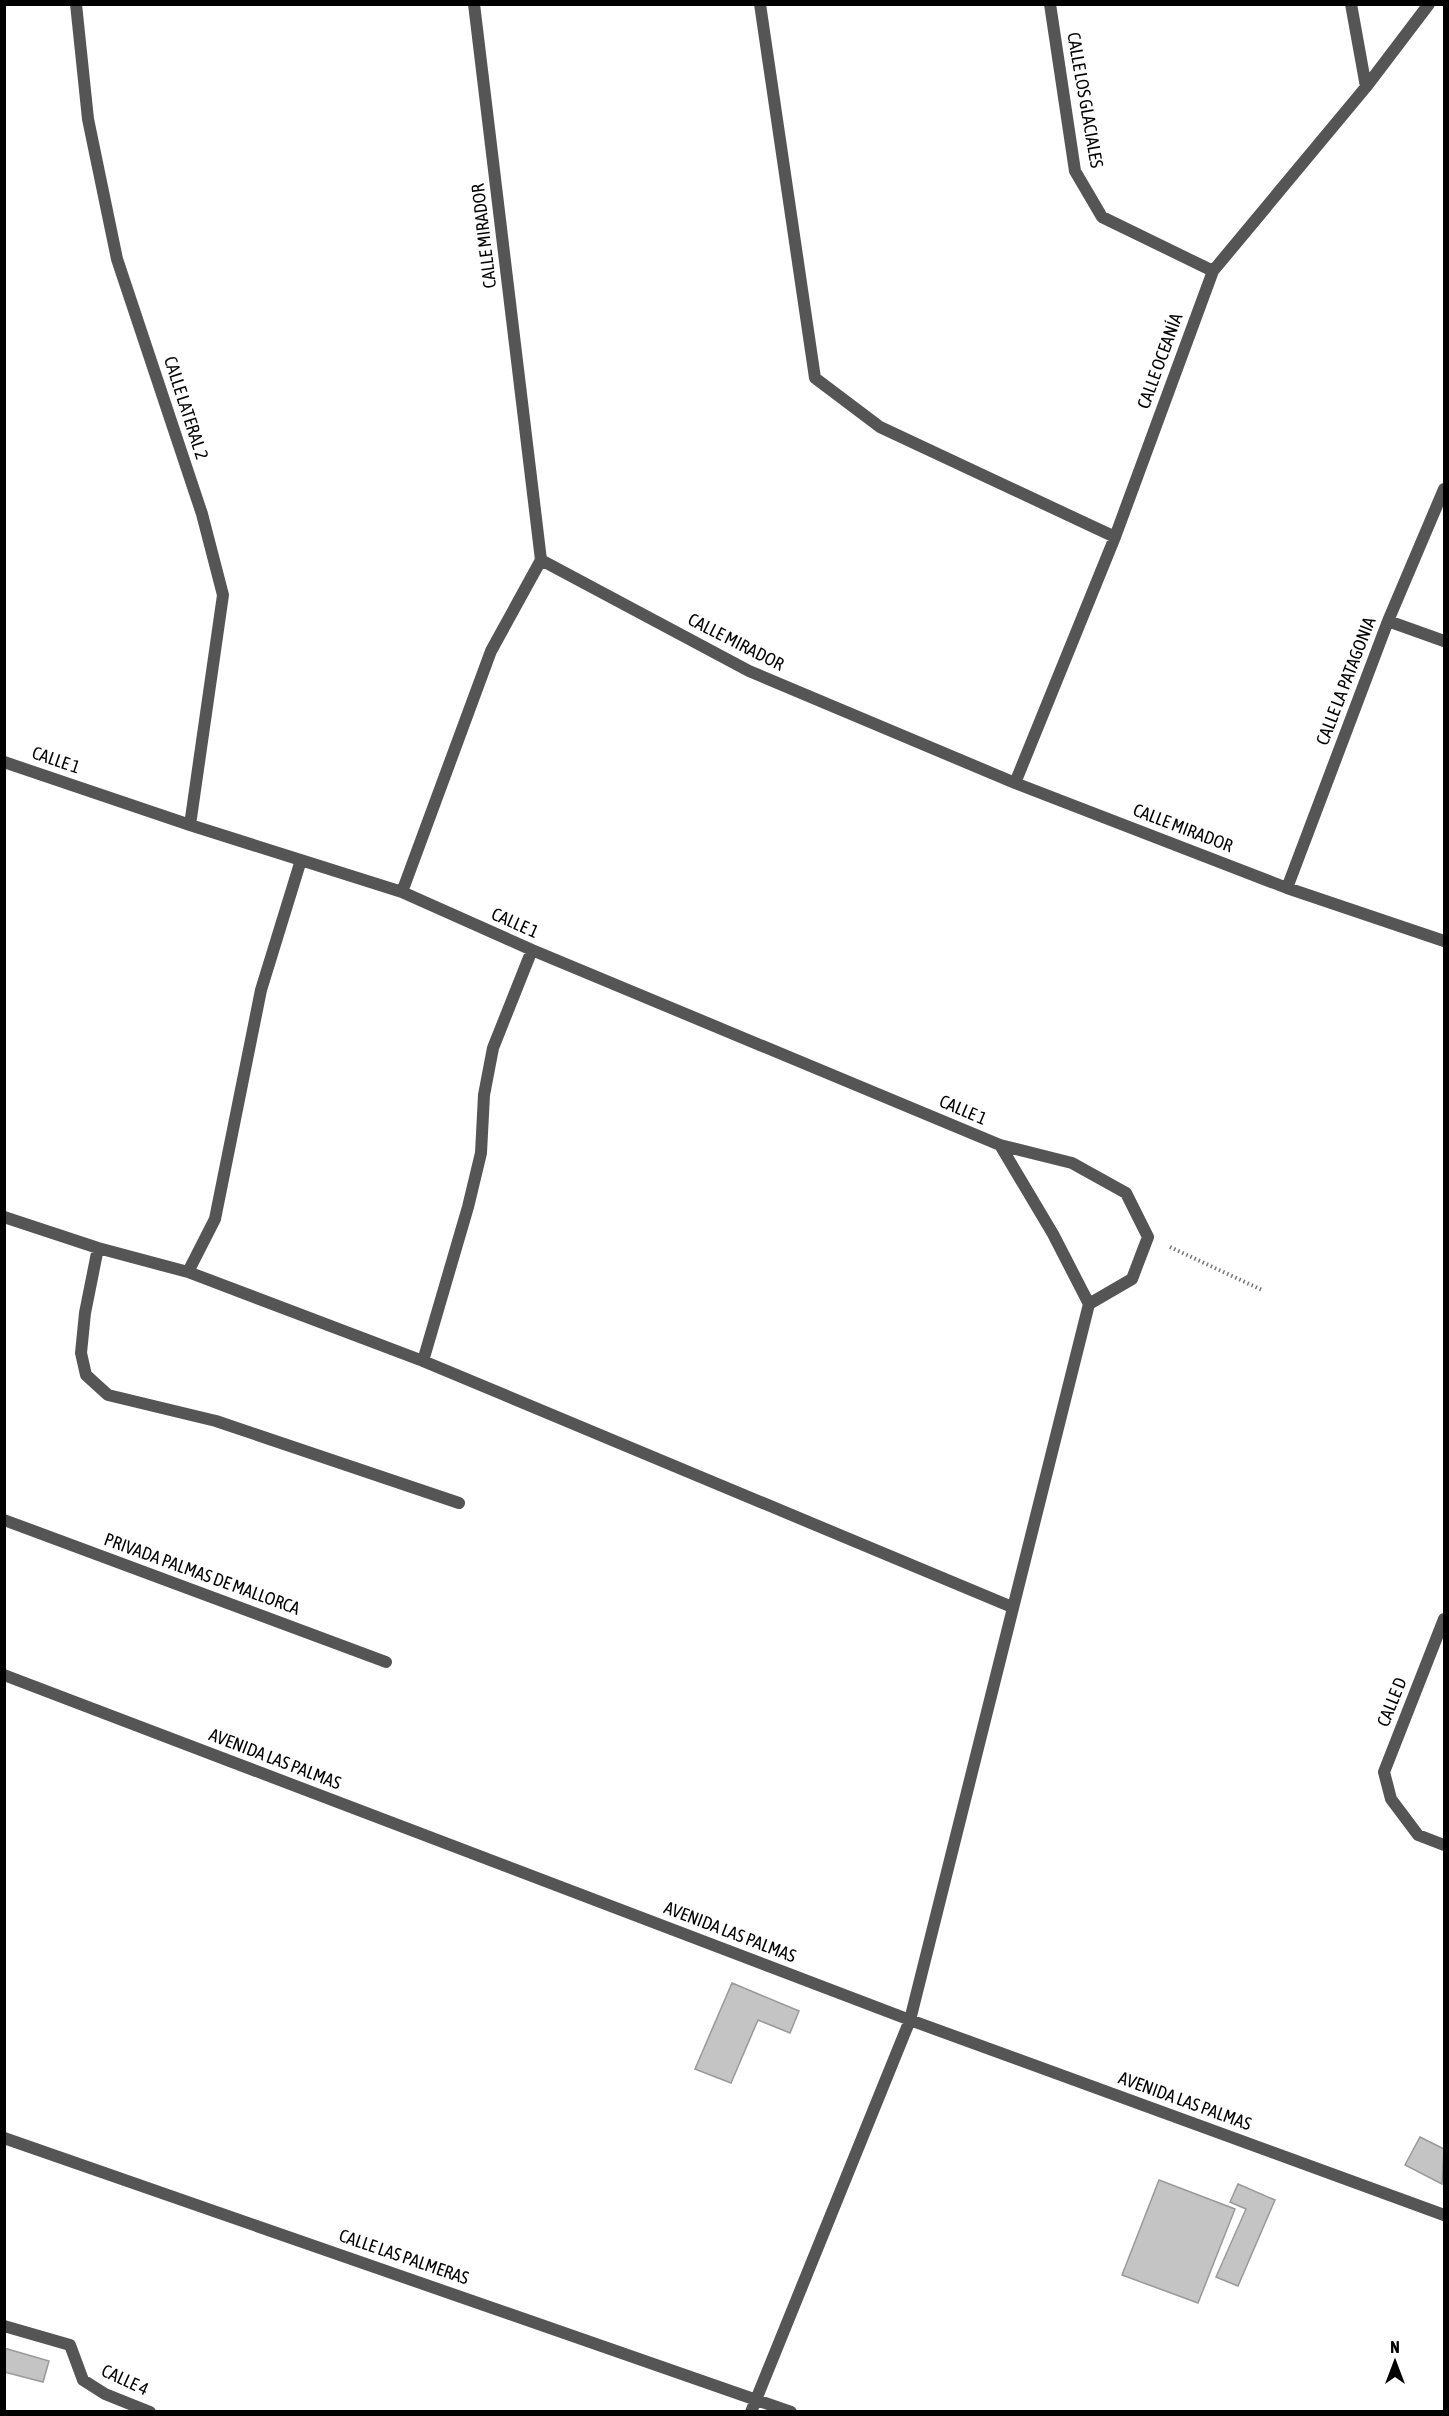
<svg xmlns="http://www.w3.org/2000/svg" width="1449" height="2416" viewBox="0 0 1449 2416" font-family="'Asap Condensed',sans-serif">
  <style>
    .building { fill: #c4c4c4; stroke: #999; stroke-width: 1.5 }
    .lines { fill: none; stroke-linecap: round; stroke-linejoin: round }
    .path { stroke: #777; stroke-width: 4; stroke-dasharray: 1.5 3; stroke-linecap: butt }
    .street { stroke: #555; stroke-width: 12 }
    .labels { text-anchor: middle; stroke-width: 4.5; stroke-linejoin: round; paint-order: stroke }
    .street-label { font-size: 18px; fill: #000; stroke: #fff }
  </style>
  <rect width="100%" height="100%" fill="#fff"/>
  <path class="building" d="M732 1983 799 2011 790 2033 758 2020 731 2083 695 2069Z
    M1420 2137 1444 2149 1442 2184 1405 2165Z
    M1159 2180 1235 2209 1198 2303 1122 2275Z
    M1238 2184 1275 2200 1238 2286 1216 2277 1246 2209 1230 2202Z
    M4 2348 49 2361 43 2382 4 2372Z"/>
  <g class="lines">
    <path class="path" d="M1170 1247 1262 1290"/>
    <path class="street" d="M76 4 88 119 117 259 202 514 223 595 190 825
      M474 4 541 560
      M760 4 815 378 880 427 1115 537
      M1050 4 1075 171 1102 217 1213 271
      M1351 4 1366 87
      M541 560 749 671 1015 783 1287 888 1444 941
      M1388 621 1444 641
      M4 762 190 825 402 892 532 950 1000 1145 1072 1163 1126 1193 1148 1237 1132 1279 1089 1304 1053 1234 1000 1145
      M1015 783 1115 537 1213 271 1366 87 1429 4
      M1287 888 1388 621 1444 489
      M402 892 491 651 541 560
      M4 1217 98 1248 188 1272 423 1361 1012 1607
      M98 1248 85 1313 81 1353 86 1375 108 1395 216 1421 459 1503
      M188 1272 215 1219 261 990 301 860
      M423 1361 468 1207 481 1153 484 1095 493 1048 532 950
      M4 1520 386 1662
      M1444 1619 1384 1772 1391 1799 1418 1835 1444 1845
      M4 1675 910 2020 1444 2215
      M4 2138 791 2412
      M4 2326 70 2345 83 2380 105 2394 150 2412
      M751 2412 910 2020 1089 1304"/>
  </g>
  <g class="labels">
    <g class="street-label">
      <text transform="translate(1085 100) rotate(80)" y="6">CALLE LOS GLACIALES</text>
      <text transform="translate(484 236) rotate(-97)" y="6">CALLE MIRADOR</text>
      <text transform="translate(1160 361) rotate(-70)" y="6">CALLE OCEANÍA</text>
      <text transform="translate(186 408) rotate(72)" y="6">CALLE LATERAL 2</text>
      <text transform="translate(736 642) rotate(27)" y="6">CALLE MIRADOR</text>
      <text transform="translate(1346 681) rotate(-69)" y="6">CALLE LA PATAGONIA</text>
      <text transform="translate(56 760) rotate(19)" y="6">CALLE 1</text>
      <text transform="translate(1183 828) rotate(21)" y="6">CALLE MIRADOR</text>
      <text transform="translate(515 923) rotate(24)" y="6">CALLE 1</text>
      <text transform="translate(963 1110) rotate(23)" y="6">CALLE 1</text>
      <text transform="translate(202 1574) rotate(20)" y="6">PRIVADA PALMAS DE MALLORCA</text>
      <text transform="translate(1392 1702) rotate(-68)" y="6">CALLE D</text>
      <text transform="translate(275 1759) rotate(21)" y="6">AVENIDA LAS PALMAS</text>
      <text transform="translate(730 1932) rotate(21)" y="6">AVENIDA LAS PALMAS</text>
      <text transform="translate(1185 2101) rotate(20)" y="6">AVENIDA LAS PALMAS</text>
      <text transform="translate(404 2257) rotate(19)" y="6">CALLE LAS PALMERAS</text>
      <text transform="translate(125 2380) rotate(25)" y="6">CALLE 4</text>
    </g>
  </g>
  <rect width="1449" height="2416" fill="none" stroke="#000000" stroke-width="12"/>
  <g transform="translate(1395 2362)" stroke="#ffffff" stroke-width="4.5" paint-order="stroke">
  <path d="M0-4.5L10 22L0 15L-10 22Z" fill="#000000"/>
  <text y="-9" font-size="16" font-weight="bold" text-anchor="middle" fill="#000000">N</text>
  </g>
</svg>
